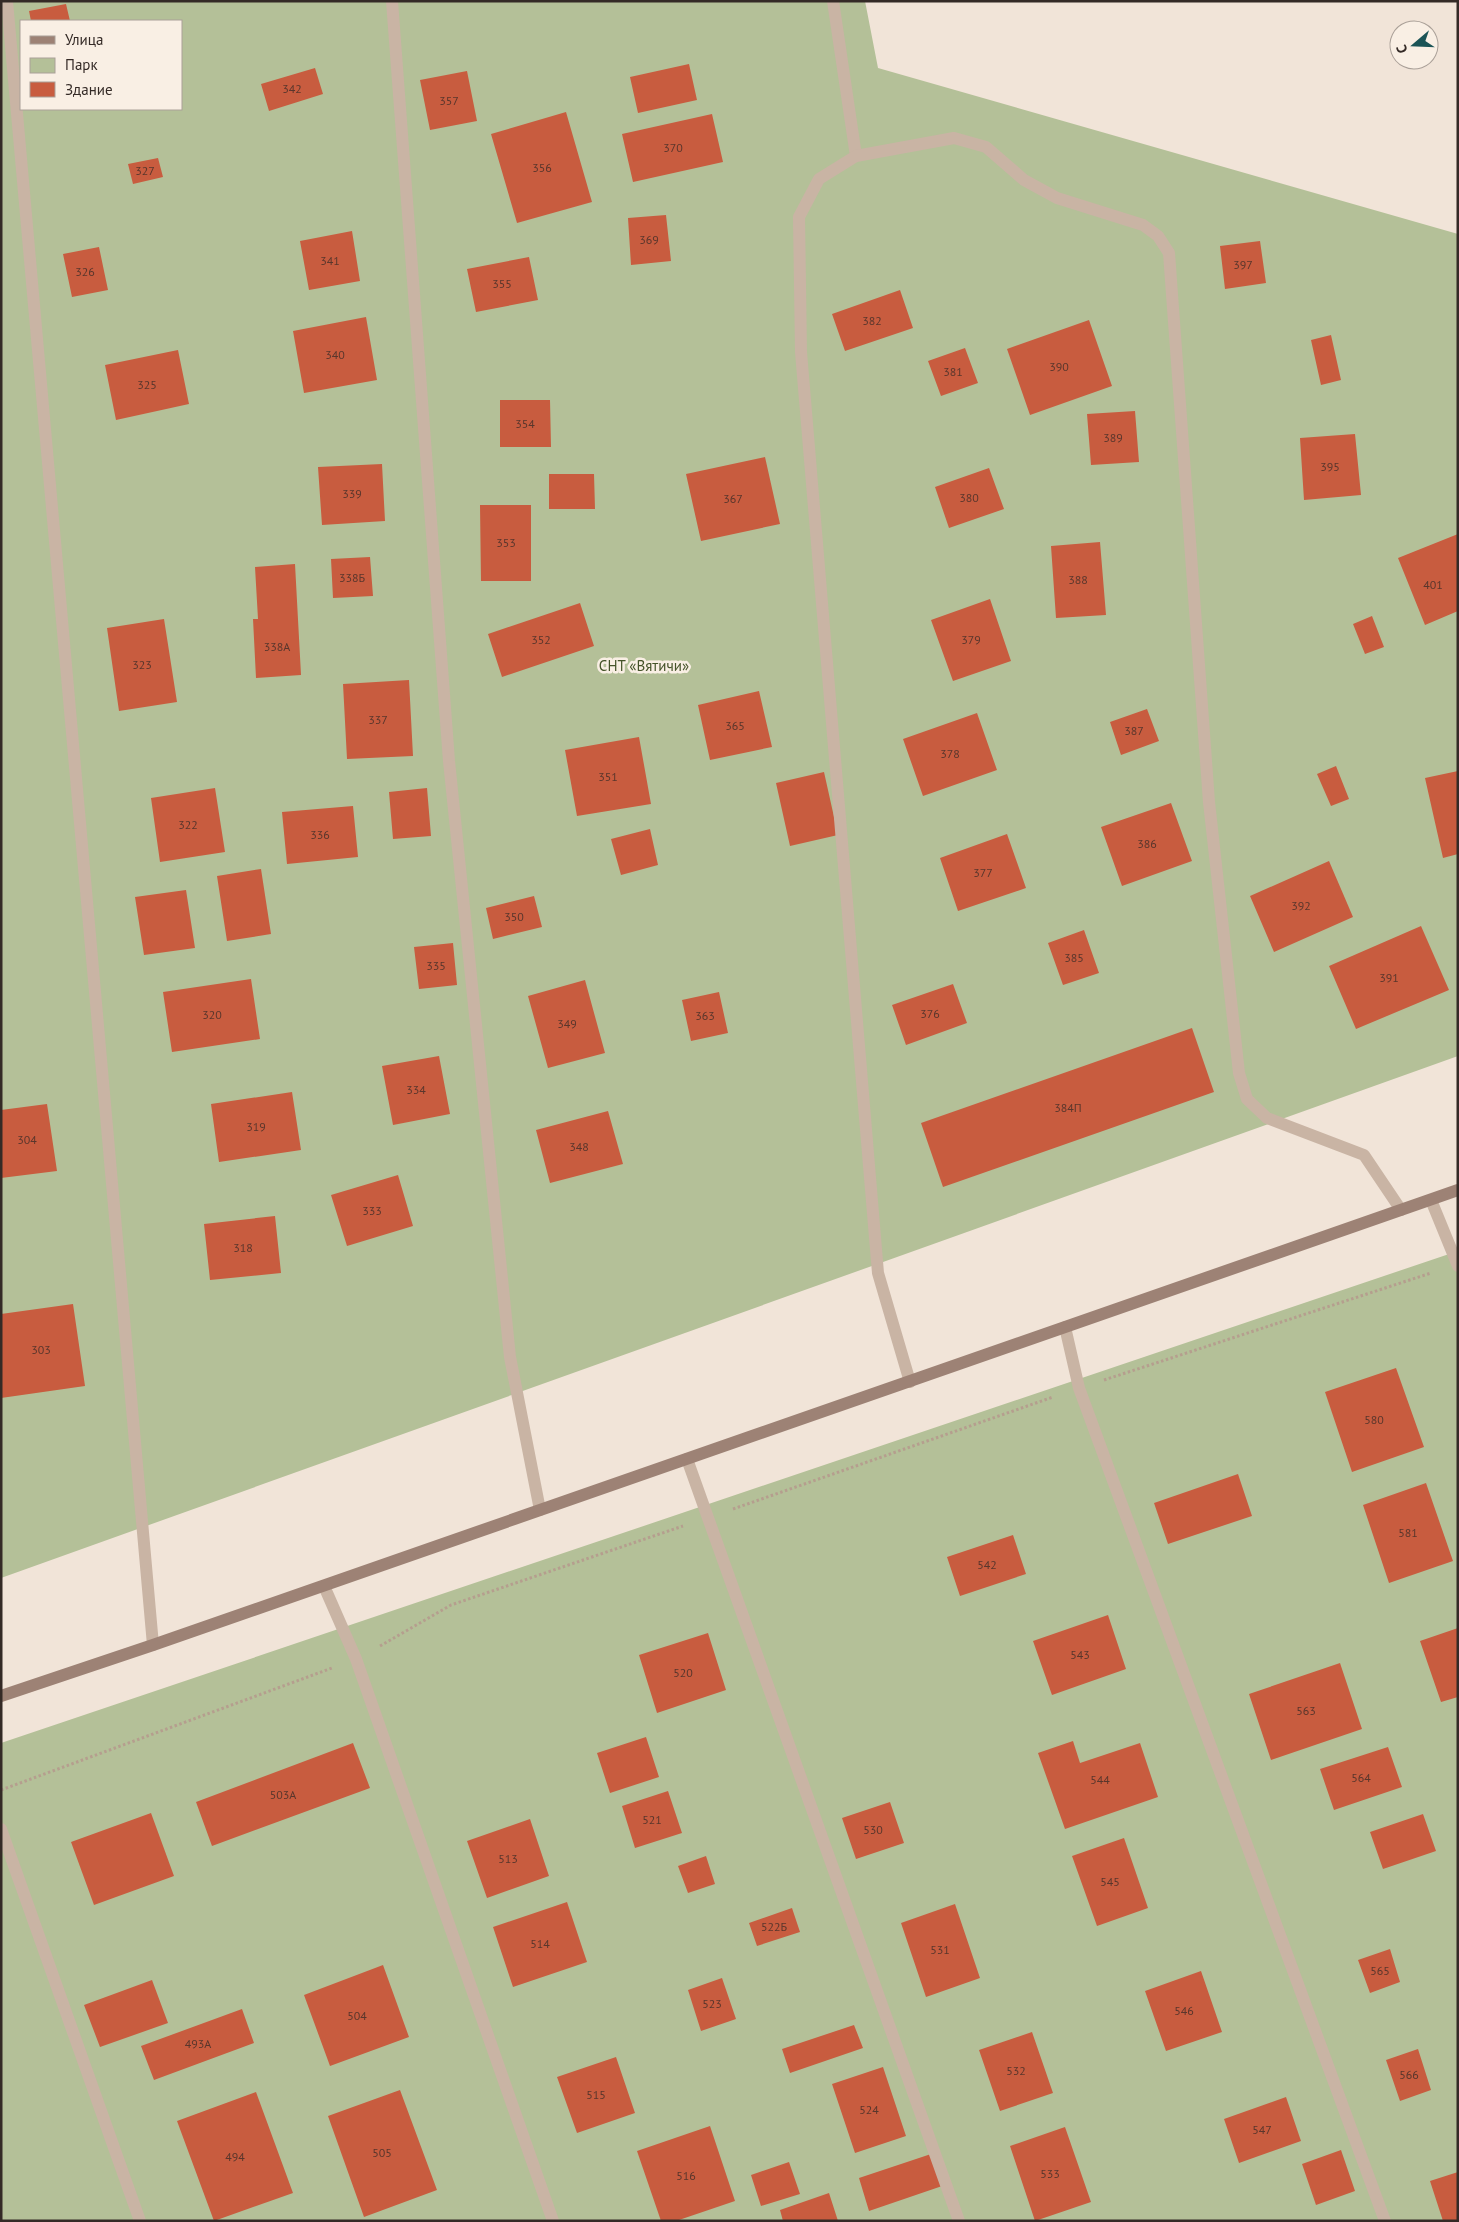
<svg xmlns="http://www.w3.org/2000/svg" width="1459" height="2222" viewBox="0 0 1459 2222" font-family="'PT Sans',sans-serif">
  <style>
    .green { fill: #b4c098; fill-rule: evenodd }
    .building { fill: #c85c3f }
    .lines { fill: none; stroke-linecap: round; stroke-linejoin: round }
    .path { stroke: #b59e8e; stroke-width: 3; stroke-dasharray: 2.5 2.5; stroke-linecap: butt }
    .service { stroke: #c9b4a4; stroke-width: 12 }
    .minor { stroke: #c9b4a4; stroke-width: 12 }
    .secondary { stroke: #9d8275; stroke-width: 12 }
    .labels { text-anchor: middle; stroke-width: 5; stroke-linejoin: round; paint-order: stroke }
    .number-label { font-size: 12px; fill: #59362c }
    .park-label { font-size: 15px; fill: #455329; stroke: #f9efe4 }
  </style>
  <rect width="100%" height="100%" fill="#f1e4d8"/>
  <path class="green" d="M1 1H865L878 68 1458 234V1056L1 1578ZM21 21H181V109H21Z
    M1458 1251V2221H1V1743Z"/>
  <path class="building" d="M66 4 70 21H31L29 11Z
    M689 64 697 100 638 113 630 77Z
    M315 68 323 94 269 111 261 84Z
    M467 71 477 121 430 130 420 80Z
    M566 112 592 202 517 223 491 134Z
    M712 114 723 162 633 182 622 134Z
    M158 158 163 177 133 184 128 164Z
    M666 215 671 261 631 265 628 218Z
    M352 231 360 281 309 290 300 241Z
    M1260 241 1266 283 1225 289 1220 246Z
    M99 247 108 290 72 297 63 254Z
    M529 257 538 300 476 312 467 269Z
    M900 290 913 328 845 351 832 314Z
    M366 317 377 380 304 393 293 331Z
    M1089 320 1112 386 1030 415 1007 349Z
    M1331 335 1341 380 1321 385 1311 340Z
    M965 348 978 383 941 396 928 361Z
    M178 350 189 404 116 420 105 365Z
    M500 400H550L551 447H500Z
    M1135 411 1139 462 1091 465 1087 414Z
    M1355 434 1361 495 1304 500 1300 438Z
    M765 457 780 524 701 541 686 474Z
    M382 464 385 521 322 525 318 467Z
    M989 468 1004 509 949 528 935 487Z
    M549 474H594L595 509H549Z
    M480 505H531V581H481Z
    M1458 534V611L1425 625 1398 558Z
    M1100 542 1106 615 1056 618 1051 546Z
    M370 557 373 596 333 598 331 559Z
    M295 564 301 675 256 678 253 619H258L255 567Z
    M990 599 1011 661 953 681 931 620Z
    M580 603 594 646 502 677 488 634Z
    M1372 616 1384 647 1365 654 1353 624Z
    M164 619 177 702 119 711 107 628Z
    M409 680 413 756 347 759 343 684Z
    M759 691 772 747 710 760 698 705Z
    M1147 709 1159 741 1121 755 1110 722Z
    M977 713 997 770 923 796 903 739Z
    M639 737 651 804 577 816 565 750Z
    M1336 766 1349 799 1331 806 1317 774Z
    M1458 771V854L1443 858 1425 778Z
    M824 772 838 835 790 846 776 783Z
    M215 788 225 852 160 862 151 798Z
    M427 788 431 836 393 839 389 792Z
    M1171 803 1192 861 1122 886 1101 827Z
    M353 806 358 857 287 864 282 812Z
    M650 829 658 865 621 875 611 839Z
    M1007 834 1026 888 958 911 940 858Z
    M1329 861 1353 917 1274 952 1250 896Z
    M261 869 271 934 227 941 217 876Z
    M186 890 195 948 144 955 135 897Z
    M534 896 542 927 493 939 486 908Z
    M1421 926 1449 990 1356 1029 1329 966Z
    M1084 930 1099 973 1063 985 1048 943Z
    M453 943 457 985 419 989 414 947Z
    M251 979 260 1039 172 1052 163 992Z
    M585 980 605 1053 548 1068 528 996Z
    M953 984 967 1023 906 1045 892 1005Z
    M719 992 728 1033 691 1041 682 1000Z
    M1192 1028 1214 1092 943 1187 921 1123Z
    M439 1056 450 1114 393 1125 382 1066Z
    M292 1092 301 1150 219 1162 211 1104Z
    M47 1104 57 1171 1 1178V1110Z
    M608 1111 623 1164 550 1183 536 1130Z
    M398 1175 413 1226 347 1246 331 1195Z
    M275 1216 281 1273 210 1280 204 1224Z
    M73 1304 85 1386 1 1398V1314Z
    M1396 1368 1424 1447 1352 1472 1325 1392Z
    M1238 1474 1252 1516 1168 1544 1154 1503Z
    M1426 1483 1453 1561 1389 1583 1363 1505Z
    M1013 1535 1026 1574 960 1596 947 1557Z
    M1108 1615 1126 1669 1052 1695 1033 1641Z
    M1458 1628V1697L1441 1702 1420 1641Z
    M708 1633 726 1690 657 1713 639 1655Z
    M1340 1663 1362 1729 1271 1760 1249 1694Z
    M646 1737 659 1777 610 1793 597 1753Z
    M1073 1741 1080 1763 1140 1743 1158 1797 1065 1829 1038 1753Z
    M353 1743 370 1788 212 1846 196 1802Z
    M1388 1747 1402 1787 1334 1810 1320 1769Z
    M668 1791 682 1833 635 1848 622 1806Z
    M890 1802 904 1843 856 1859 842 1818Z
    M151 1813 174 1876 94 1905 71 1842Z
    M1423 1814 1436 1851 1383 1869 1370 1832Z
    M530 1819 549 1876 487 1898 467 1841Z
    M1124 1838 1148 1908 1097 1926 1072 1856Z
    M706 1856 715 1884 688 1893 678 1866Z
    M567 1902 587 1962 513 1987 493 1927Z
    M955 1904 980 1978 926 1997 901 1923Z
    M792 1908 800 1932 757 1946 749 1923Z
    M1390 1949 1400 1982 1370 1993 1358 1960Z
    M383 1965 409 2037 330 2066 304 1995Z
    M1201 1971 1222 2032 1166 2051 1145 1991Z
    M722 1978 736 2019 701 2031 688 1990Z
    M152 1980 168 2023 100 2047 84 2005Z
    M242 2009 254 2043 154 2080 141 2046Z
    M854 2025 863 2048 790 2073 782 2049Z
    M1032 2032 1053 2093 1000 2111 979 2050Z
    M1418 2049 1431 2090 1400 2101 1386 2060Z
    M616 2057 635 2113 577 2133 557 2077Z
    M883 2067 906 2136 855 2153 832 2084Z
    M400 2090 437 2190 364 2217 328 2116Z
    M256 2092 293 2193 214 2221 177 2121Z
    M1286 2097 1301 2141 1239 2163 1224 2119Z
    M710 2126 735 2201 676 2221H661L637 2151Z
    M1065 2127 1091 2202 1035 2221 1010 2146Z
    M1341 2150 1355 2191 1316 2205 1302 2164Z
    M937 2152 948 2184 869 2211 859 2178Z
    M789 2162 800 2194 761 2206 751 2175Z
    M1458 2172V2221H1443L1430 2181Z
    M829 2193 838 2221H783L780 2210Z"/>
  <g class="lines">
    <path class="path" d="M1104 1380 1431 1273
      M733 1509 1053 1397
      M380 1646 451 1605 683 1526
      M1 1790 332 1668"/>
    <path class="service" d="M833 1 856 156
      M687 1459 959 2221
      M1 1829 140 2221"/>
    <path class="minor" d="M7 1 153 1645
      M392 1 449 761 510 1357 540 1510
      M1431 1200 1458 1266
      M1065 1327 1079 1388 1385 2221
      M910 1382 878 1273 801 352 799 217 819 179 856 156 954 138 986 147 1024 180 1057 198 1143 225 1158 236 1169 253 1209 802 1239 1073 1247 1099 1267 1118 1364 1155 1401 1210
      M324 1586 356 1659 553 2221"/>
    <path class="secondary" d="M1 1696 153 1645 1458 1190"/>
  </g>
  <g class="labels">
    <g class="number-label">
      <text x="292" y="93">342</text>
      <text x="449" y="105">357</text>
      <text x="673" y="152">370</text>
      <text x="542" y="172">356</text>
      <text x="145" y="175">327</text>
      <text x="649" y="244">369</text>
      <text x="330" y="265">341</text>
      <text x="1243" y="269">397</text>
      <text x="85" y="276">326</text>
      <text x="502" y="288">355</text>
      <text x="872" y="325">382</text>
      <text x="335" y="359">340</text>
      <text x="1059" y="371">390</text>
      <text x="953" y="376">381</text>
      <text x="147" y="389">325</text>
      <text x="525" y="428">354</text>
      <text x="1113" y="442">389</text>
      <text x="1330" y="471">395</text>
      <text x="352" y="498">339</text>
      <text x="969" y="502">380</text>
      <text x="733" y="503">367</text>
      <text x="506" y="547">353</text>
      <text x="352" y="582">338Б</text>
      <text x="1078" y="584">388</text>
      <text x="1433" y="589">401</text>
      <text x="541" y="644">352</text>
      <text x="971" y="644">379</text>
      <text x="277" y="651">338А</text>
      <text x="142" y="669">323</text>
      <text x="378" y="724">337</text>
      <text x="735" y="730">365</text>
      <text x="1134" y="735">387</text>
      <text x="950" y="758">378</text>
      <text x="608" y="781">351</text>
      <text x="188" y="829">322</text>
      <text x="320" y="839">336</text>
      <text x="1147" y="848">386</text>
      <text x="983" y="877">377</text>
      <text x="1301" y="910">392</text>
      <text x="514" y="921">350</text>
      <text x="1074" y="962">385</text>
      <text x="436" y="970">335</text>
      <text x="1389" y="982">391</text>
      <text x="930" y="1018">376</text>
      <text x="212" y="1019">320</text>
      <text x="705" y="1020">363</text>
      <text x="567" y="1028">349</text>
      <text x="416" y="1094">334</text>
      <text x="1068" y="1112">384П</text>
      <text x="256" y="1131">319</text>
      <text x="27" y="1144">304</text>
      <text x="579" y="1151">348</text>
      <text x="372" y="1215">333</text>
      <text x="243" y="1252">318</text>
      <text x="41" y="1354">303</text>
      <text x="1374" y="1424">580</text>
      <text x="1408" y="1537">581</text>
      <text x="987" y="1569">542</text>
      <text x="1080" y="1659">543</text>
      <text x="683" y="1677">520</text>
      <text x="1306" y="1715">563</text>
      <text x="1361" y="1782">564</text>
      <text x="1100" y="1784">544</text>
      <text x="283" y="1799">503А</text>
      <text x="652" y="1824">521</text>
      <text x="873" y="1834">530</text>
      <text x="508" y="1863">513</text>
      <text x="1110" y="1886">545</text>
      <text x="774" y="1931">522Б</text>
      <text x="540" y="1948">514</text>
      <text x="940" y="1954">531</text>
      <text x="1380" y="1975">565</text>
      <text x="712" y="2008">523</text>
      <text x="1184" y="2015">546</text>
      <text x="357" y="2020">504</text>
      <text x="198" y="2048">493А</text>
      <text x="1016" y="2075">532</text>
      <text x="1409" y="2079">566</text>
      <text x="596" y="2099">515</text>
      <text x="869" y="2114">524</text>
      <text x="1262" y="2134">547</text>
      <text x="382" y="2157">505</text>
      <text x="235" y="2161">494</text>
      <text x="1050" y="2178">533</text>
      <text x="686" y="2180">516</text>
    </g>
    <g class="park-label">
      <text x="644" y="671">СНТ «Вятичи»</text>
    </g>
  </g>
  <rect width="1459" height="2222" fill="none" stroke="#342a26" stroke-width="5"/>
  <rect x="20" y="20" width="162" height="90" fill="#f9efe4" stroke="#aaa098"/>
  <rect x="30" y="36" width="25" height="8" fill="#9d8275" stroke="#aaa098"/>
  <text x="65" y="45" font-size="15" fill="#342a26">Улица</text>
  <rect x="30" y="58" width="25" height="15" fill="#b4c098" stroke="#aaa098"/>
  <text x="65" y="70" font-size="15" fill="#342a26">Парк</text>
  <rect x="30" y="82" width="25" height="15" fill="#c85c3f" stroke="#aaa098"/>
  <text x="65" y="95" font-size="15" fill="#342a26">Здание</text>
  <g transform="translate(1414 45) rotate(251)"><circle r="24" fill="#f9efe4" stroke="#aaa098"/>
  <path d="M0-4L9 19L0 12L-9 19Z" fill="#1b5456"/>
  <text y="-8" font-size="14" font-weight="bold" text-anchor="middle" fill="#342a26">С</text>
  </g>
</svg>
